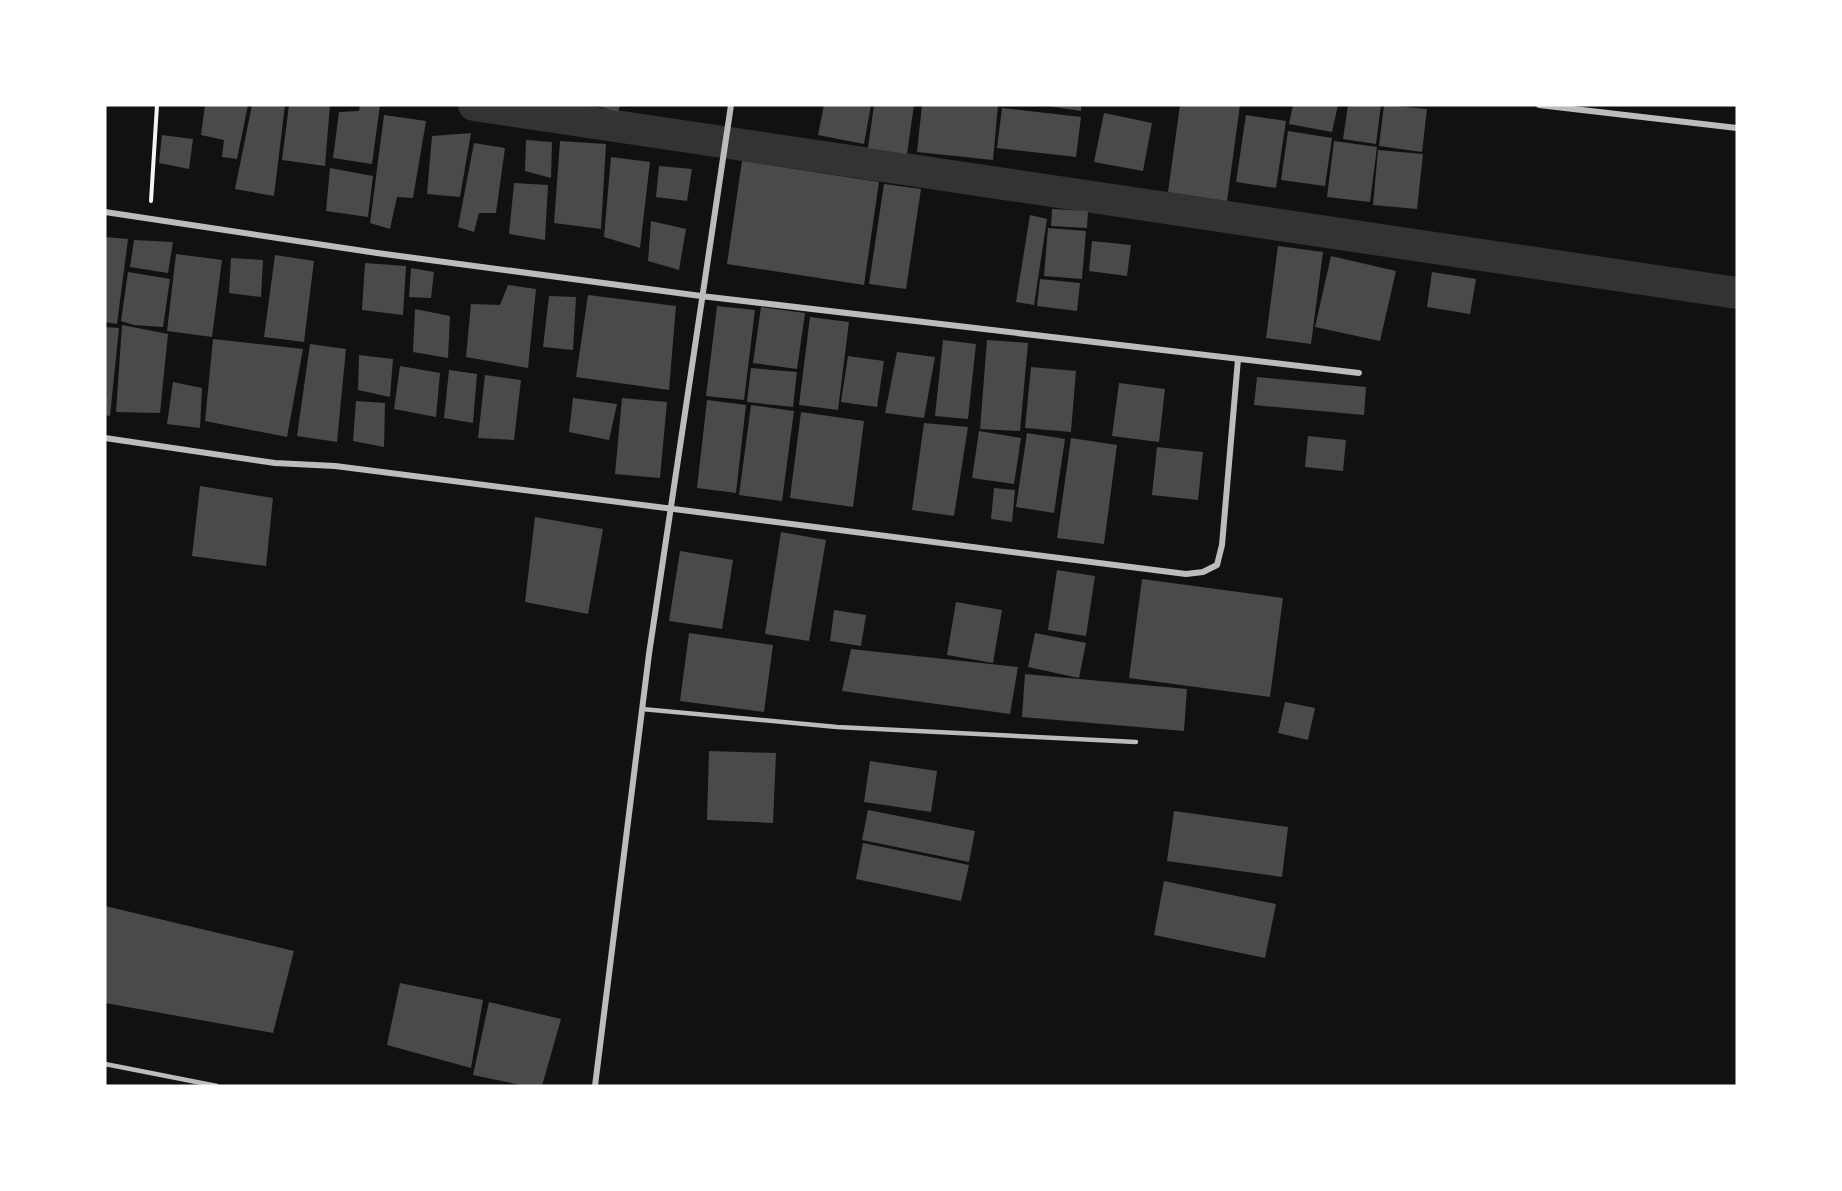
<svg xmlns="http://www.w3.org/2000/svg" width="1842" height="1191" viewBox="0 0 1842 1191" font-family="'IBM Plex Serif',serif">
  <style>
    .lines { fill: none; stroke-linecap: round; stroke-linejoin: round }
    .canal { stroke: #333; stroke-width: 32 }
    .building { fill: #4a4a4a }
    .path { stroke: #f5f5f5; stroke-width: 4 }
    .service { stroke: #bcbcbc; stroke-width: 4.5 }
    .minor { stroke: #bcbcbc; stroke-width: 6 }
  </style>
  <rect width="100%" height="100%" fill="#111"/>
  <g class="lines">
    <path class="canal" d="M474 105 1737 293"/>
  </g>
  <path class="building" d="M205 105H248L237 159 222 157 224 140 201 135Z
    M252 105H285L274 196 235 189Z
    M289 105H330L325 166 282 160Z
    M360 105H380L372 164 333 158 339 112 359 111Z
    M594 105H620L618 112Z
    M824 105H871L864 144 818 135Z
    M874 105H914L907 154 868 148Z
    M922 105H998L993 160 917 152Z
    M1041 105H1081V111Z
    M1180 105H1240L1227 201 1168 192Z
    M1293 105H1338L1332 132 1289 124Z
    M1348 105H1381L1376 144 1343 139Z
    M1384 105 1427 109 1422 152 1379 146Z
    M1002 108 1081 117 1076 157 997 148Z
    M1104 113 1152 123 1143 171 1094 162Z
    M384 115 426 121 413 198 397 197 390 229 370 223Z
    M1246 115 1286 121 1276 188 1236 182Z
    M1288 131 1332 138 1325 186 1281 180Z
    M471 133 460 197 427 194 432 136Z
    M162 135 193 139 189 169 159 163Z
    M526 140 552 142 551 178 525 171Z
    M560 141 606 144 601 229 554 223Z
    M1334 141 1377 147 1370 202 1327 197Z
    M474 143 505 148 496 213H479L474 232 458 227Z
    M1378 150 1423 154 1417 209 1373 205Z
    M611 157 650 162 640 248 604 237Z
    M742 161 879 182 864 285 727 264Z
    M659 166 692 169 687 201 656 197Z
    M330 168 373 176 368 217 326 211Z
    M514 183 548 185 545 240 509 234Z
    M884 184 921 189 906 289 869 284Z
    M1052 209 1088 211 1087 228 1051 226Z
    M1030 215 1047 219 1034 305 1016 302Z
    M651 221 686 229 679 270 648 261Z
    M1048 228 1086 231 1082 279 1044 276Z
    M105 237 128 239 117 324 105 322Z
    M134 240 173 242 168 273 130 267Z
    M1092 241 1131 245 1127 276 1089 271Z
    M1278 246 1323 252 1311 344 1266 338Z
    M176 254 222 260 212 337 167 331Z
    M275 255 314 261 304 342 264 337Z
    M1331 256 1396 271 1380 341 1315 327Z
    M231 258 263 260 261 297 229 293Z
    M365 263 406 266 403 315 362 310Z
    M411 268 434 272 431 298 409 297Z
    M128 272 170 279 163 327 134 325 121 321Z
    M1432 272 1476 279 1470 314 1427 307Z
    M1040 279 1080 283 1077 311 1037 306Z
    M508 285 536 289 528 368 466 357 471 304 500 305Z
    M588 295 676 306 669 390 576 377Z
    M549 296 576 297 573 350 543 347Z
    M717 306 755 310 744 400 706 396Z
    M761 307 805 313 797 369 753 363Z
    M415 309 450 316 448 358 413 352Z
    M810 317 849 322 838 410 799 405Z
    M122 325 168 334 160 413 116 412Z
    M105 327 119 328 110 416 105 415Z
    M213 339 303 349 287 437 205 421Z
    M943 340 976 344 968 419 935 416Z
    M987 340 1028 343 1020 431 980 429Z
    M310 344 346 349 337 442 297 436Z
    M897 352 935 357 924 418 885 413Z
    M359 355 393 359 390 397 358 390Z
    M848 356 884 361 877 407 841 402Z
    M400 366 440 373 436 417 394 409Z
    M1031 367 1076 371 1071 432 1025 428Z
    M751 368 797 372 793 407 747 402Z
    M449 370 477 374 473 423 444 418Z
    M485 375 521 380 514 440 478 438Z
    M1257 377 1366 387 1364 415 1254 405Z
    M173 382 202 388 200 428 167 424Z
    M1119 383 1165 389 1159 442 1112 436Z
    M573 398 617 404 609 440 569 432Z
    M622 398 667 402 660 478 615 474Z
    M707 400 746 405 736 493 697 488Z
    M356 401 385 403 384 447 353 441Z
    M751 405 794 411 782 501 739 495Z
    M801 412 864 421 853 507 790 498Z
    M924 423 968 427 954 516 912 510Z
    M979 431 1021 438 1014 484 972 478Z
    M1027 433 1065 439 1054 513 1016 507Z
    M1308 436 1346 440 1343 471 1305 467Z
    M1071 438 1117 445 1104 544 1057 538Z
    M1157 447 1203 452 1198 500 1152 495Z
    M200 486 273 498 266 566 192 556Z
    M994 488 1015 490 1012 522 991 519Z
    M535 517 603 529 588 614 525 602Z
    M781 532 826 540 809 641 765 634Z
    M680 551 733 560 722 629 669 621Z
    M1057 570 1095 576 1086 636 1048 630Z
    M1142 579 1283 598 1270 697 1129 678Z
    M956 602 1002 610 993 663 947 655Z
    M834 610 866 615 861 646 830 641Z
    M689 633 773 645 764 712 680 701Z
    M1035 633 1086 643 1079 678 1028 667Z
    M851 649 1018 667 1010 714 842 691Z
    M1025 674 1187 689 1184 731 1022 717Z
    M1285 702 1315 708 1308 740 1278 733Z
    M709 751 776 753 773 823 707 820Z
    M870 761 937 771 931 812 864 802Z
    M868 810 975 831 969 862 862 840Z
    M1174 811 1288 827 1282 877 1167 861Z
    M863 843 969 865 961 901 856 879Z
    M1164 881 1276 904 1265 958 1154 935Z
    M105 906 294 951 273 1033 105 1003Z
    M400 983 483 1000 471 1068 387 1045Z
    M489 1002 561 1019 542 1086H526L473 1075Z"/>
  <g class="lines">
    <path class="path" d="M151 201 157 105"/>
    <path class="service" d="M642 709 837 727 1136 742
      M105 1064 217 1086"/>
    <path class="minor" d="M1539 105 1737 128
      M105 212 377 253 701 296 1359 373
      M105 438 275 463 335 466 1186 574 1203 572 1217 565 1222 545 1238 359
      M595 1086 649 654 731 105"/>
  </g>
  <rect width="1842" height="1191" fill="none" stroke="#ffffff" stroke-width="213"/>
</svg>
